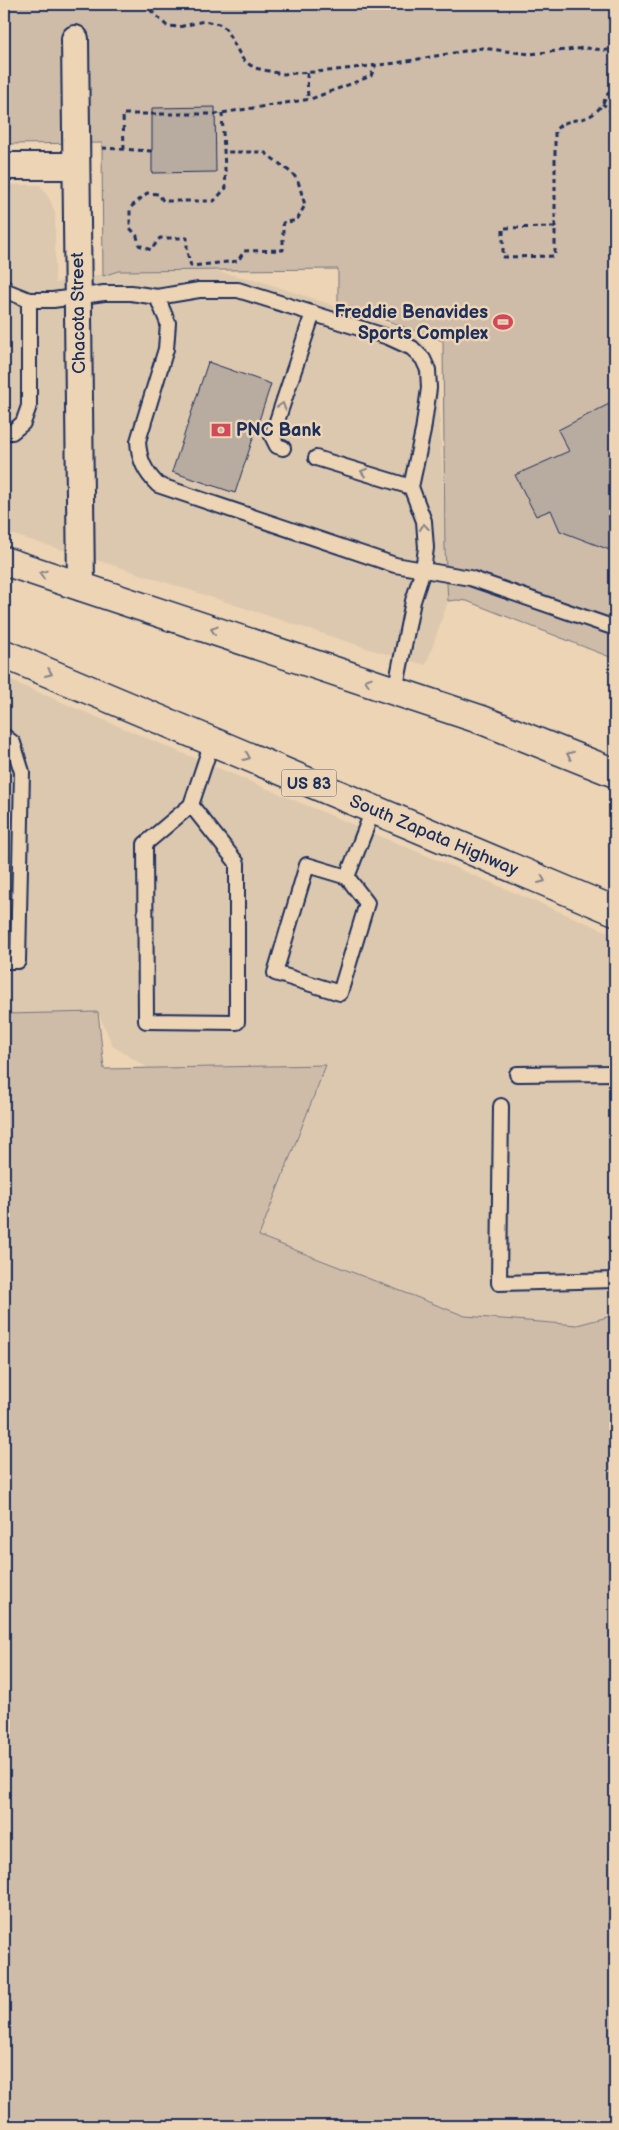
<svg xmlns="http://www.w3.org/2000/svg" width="619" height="2130" viewBox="0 0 619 2130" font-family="'Balsamiq Sans',sans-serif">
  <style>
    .built { fill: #dcc8ae }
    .green { fill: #cebca8; stroke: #747683 }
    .building { fill: #b8ab9f; stroke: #1b2f5e }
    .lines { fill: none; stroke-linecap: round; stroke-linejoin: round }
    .service-casing { stroke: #1b2f5e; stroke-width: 18 }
    .minor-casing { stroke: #1b2f5e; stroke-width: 30 }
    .primary-casing { stroke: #1b2f5e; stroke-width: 31 }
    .path { stroke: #1b2f5e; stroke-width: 3; stroke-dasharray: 5 4; stroke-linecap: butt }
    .service { stroke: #ecd4b4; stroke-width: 14 }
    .minor { stroke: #ecd4b4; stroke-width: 26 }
    .primary { stroke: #ecd4b4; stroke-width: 28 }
    .oneway { stroke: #848289 }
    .labels { text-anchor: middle; stroke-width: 5; stroke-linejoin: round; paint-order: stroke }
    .shield { fill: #ecd4b4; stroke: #5a6078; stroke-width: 1 }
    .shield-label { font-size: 16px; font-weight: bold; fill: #1b2f5e }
    .poi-label { font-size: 18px; font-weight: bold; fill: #1b2f5e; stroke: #ecd4b4; text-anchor: end }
    .street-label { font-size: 18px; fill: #1b2f5e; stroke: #ecd4b4 }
  </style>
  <rect width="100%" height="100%" fill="#ecd4b4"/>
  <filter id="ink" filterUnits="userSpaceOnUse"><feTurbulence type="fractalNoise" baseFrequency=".02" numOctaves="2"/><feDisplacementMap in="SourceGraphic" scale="10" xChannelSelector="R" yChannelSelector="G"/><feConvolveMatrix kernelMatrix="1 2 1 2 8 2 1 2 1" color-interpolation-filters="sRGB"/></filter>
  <g filter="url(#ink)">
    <path class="built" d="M4 185H40L50 200 55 213V283L118 271 208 270 257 280 338 307 411 332 426 346 435 366 438 381 448 601 426 665 376 651 116 566 4 532Z
      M4 678 615 935V1315L577 1325 465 1316 259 1236 326 1065 148 1068 113 1046 98 1012 4 1014Z"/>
    <path class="green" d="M4 4H615V659L467 601 457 600 448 601 445 549 443 341 338 303V269L118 271 103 276 102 143 4 144Z
      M98 1012 104 1069 326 1065 259 1236 465 1316 577 1325 615 1315V2126H4V1014Z"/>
    <path class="building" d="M215 107 216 172 152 173V108Z
      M208 362 271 384 235 493 172 472Z
      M615 401V552L560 531 551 510 536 516 515 475 569 451 558 430Z"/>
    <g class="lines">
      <defs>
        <path id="service" d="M4 287V290L29 300V406L23 423 12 432H4
          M157 297 199 290H238L388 337 412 348 423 359 428 370 429 388 423 431 411 487 424 521 426 548 423 570 413 601 395 691
          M29 300H53L104 293H131L157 297 168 323 166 349 138 441C139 460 145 472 158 485L395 565 470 578 615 628
          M283 448 277 446 272 436 313 313
          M316 458 411 487
          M4 736 13 743 22 772 18 961H4
          M191 805 237 863V1022L146 1021 145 844 191 805 212 742
          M307 865 347 877 367 903 340 993 275 973Z
          M347 877 373 810
          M517 1074 615 1073
          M501 1106 499 1283 615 1280"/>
        <path id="minor" d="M75 39 81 587
          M4 166H76"/>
        <path id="primary" d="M4 561 482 720 615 773
          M4 654 615 911"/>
      </defs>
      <use href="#service" class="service-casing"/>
      <use href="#minor" class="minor-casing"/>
      <use href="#primary" class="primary-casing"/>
      <path class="path" d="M144 4 167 26 179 27 204 21 219 24 225 28 242 58 247 63 255 68 282 74 328 71 396 63 482 48 530 54 585 48 615 51
        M307 73 308 100
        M602 103 615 115
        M222 113 226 188 214 201H163L159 194 147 193 130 208V228L137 236 139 245 151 250 160 238H187V252L191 266 238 261 244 251 283 250V223L297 220 305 205 298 181 293 174 264 152H224
        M102 148 152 151
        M124 149 123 114H215L311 99 371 76 375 66
        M555 227 503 228V257L555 256V131C564 117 581 123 593 114 604 107 608 91 615 81"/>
      <use href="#service" class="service"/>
      <use href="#minor" class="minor"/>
      <use href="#primary" class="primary"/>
    </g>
    <defs><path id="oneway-chevron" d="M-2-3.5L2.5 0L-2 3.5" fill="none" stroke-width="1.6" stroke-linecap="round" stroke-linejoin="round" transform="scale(1.25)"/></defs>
    <g class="oneway">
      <use href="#oneway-chevron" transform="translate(282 406) rotate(-72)"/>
      <use href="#oneway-chevron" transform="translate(364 472) rotate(-163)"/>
      <use href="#oneway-chevron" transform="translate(424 527) rotate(-96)"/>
      <use href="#oneway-chevron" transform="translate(43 574) rotate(-161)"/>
      <use href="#oneway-chevron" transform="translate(214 630) rotate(-162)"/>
      <use href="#oneway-chevron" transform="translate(49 673) rotate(23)"/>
      <use href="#oneway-chevron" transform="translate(368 681) rotate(-161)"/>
      <use href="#oneway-chevron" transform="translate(570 755) rotate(-158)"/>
      <use href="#oneway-chevron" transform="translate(247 757) rotate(23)"/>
      <use href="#oneway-chevron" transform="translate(542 880) rotate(23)"/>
    </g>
  </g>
  <defs>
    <symbol id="stadium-bare" viewBox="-9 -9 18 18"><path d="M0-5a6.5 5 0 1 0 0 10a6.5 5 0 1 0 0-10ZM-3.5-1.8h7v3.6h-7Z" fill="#d1495b" stroke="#ecd4b4" stroke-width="2.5" paint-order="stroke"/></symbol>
    <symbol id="bank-bare" viewBox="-9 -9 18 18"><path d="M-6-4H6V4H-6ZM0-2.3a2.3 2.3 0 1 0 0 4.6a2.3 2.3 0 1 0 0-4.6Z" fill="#d1495b" stroke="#ecd4b4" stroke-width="2.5" paint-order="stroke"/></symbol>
  </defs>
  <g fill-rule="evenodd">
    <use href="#stadium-bare" x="489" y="308" width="28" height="28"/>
    <use href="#bank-bare" x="207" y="416" width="28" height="28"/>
  </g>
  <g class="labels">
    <rect class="shield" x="281.5" y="769.5" width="55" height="27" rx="4"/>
    <g class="shield-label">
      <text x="309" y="789">US 83</text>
    </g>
    <g class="poi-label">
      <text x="488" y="318">Freddie Benavides<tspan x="488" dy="21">Sports Complex</tspan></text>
      <text x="236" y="436" text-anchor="start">PNC Bank</text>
    </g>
    <g class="street-label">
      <text transform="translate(78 313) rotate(-91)" y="6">Chacota Street</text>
      <text transform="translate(434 835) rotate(23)" y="6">South Zapata Highway</text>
    </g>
  </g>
  <rect width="619" height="2130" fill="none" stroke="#ecd4b4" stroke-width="20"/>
  <rect x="10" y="10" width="599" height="2110" fill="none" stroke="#1b2f5e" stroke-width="2" filter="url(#ink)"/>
</svg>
